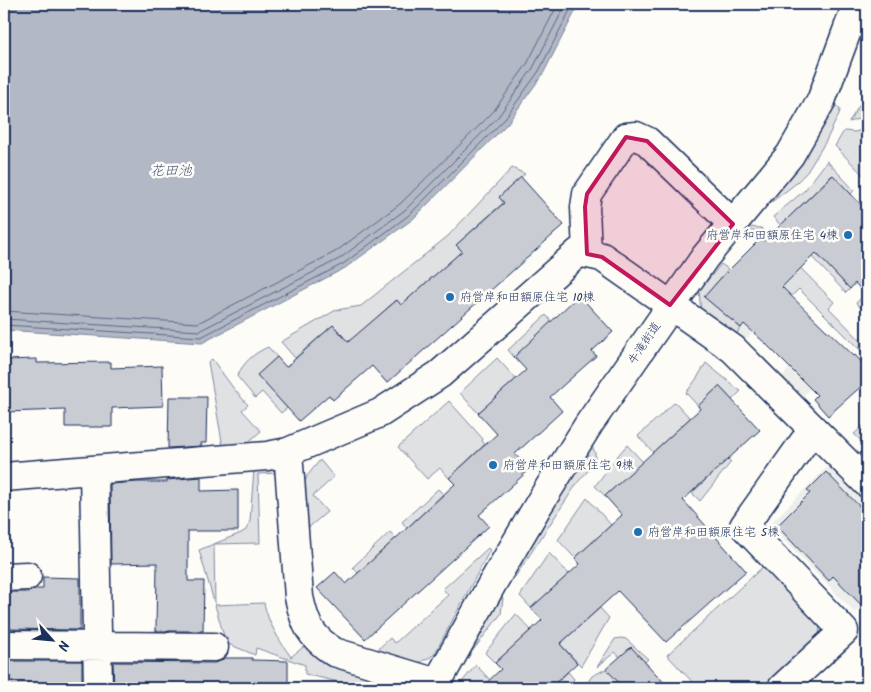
<svg xmlns="http://www.w3.org/2000/svg" width="871" height="692" viewBox="0 0 871 692" font-family="Kalam,'Klee One',sans-serif">
  <style>
    .built { fill: #edeeec }
    .green { fill: #e0e1e3; stroke: #7e88a0 }
    .water { fill: #b3b8c5; stroke: #76819c }
    .lines { fill: none; stroke-linecap: round; stroke-linejoin: round }
    .shore { stroke: #586687; stroke-width: 1 }
    .building { fill: #c9ccd3; stroke: #1b2f5e }
    .minor-casing { stroke: #1b2f5e; stroke-width: 31 }
    .minor { stroke: #fdfcf7; stroke-width: 28 }
    .marked { fill: #c2185b; fill-opacity: 0.2; stroke: #c2185b; stroke-width: 4; stroke-linejoin: round }
    .poi-dot { fill: #1f6fb2; stroke: #fdfcf7; stroke-width: 2 }
    .labels { text-anchor: middle; stroke-width: 5; stroke-linejoin: round; paint-order: stroke }
    .poi-label { font-size: 12px; fill: #1b2f5e; stroke: #fdfcf7; text-anchor: start }
    .street-label { font-size: 12px; fill: #1b2f5e; stroke: #fdfcf7 }
    .water-label { font-size: 14px; font-style: italic; fill: #49587d; stroke: #fdfcf7 }
  </style>
  <rect width="100%" height="100%" fill="#fdfcf7"/>
  <filter id="ink" filterUnits="userSpaceOnUse"><feTurbulence type="fractalNoise" baseFrequency=".02" numOctaves="2"/><feDisplacementMap in="SourceGraphic" scale="10" xChannelSelector="R" yChannelSelector="G"/><feConvolveMatrix kernelMatrix="1 2 1 2 8 2 1 2 1" color-interpolation-filters="sRGB"/></filter>
  <g filter="url(#ink)">
    <path class="built" d="M762 304 776 311 742 343 734 337Z
      M790 368 829 371 801 398 781 378Z
      M831 463 867 500V552L863 547 856 565 867 576V601L855 613 769 525Z"/>
    <path class="green" d="M867 94V116L849 122 865 96Z
      M836 106 839 108 840 110 839 114 826 141 807 172 794 185 773 201H768L832 107Z
      M865 129 867 131 866 178 835 146 844 131 855 132Z
      M827 161 854 190 851 194 832 175 785 221 799 245 773 217 805 190Z
      M512 168 525 174 500 196 504 202 456 245 462 251 401 305 396 300 349 343 333 325 295 358 281 342 336 310 361 306 448 236Z
      M748 227 761 228 834 302 829 308 867 347V357L799 289 776 311 778 291 799 270 761 231H748Z
      M813 250 850 289 846 293 809 254Z
      M721 264 728 269 705 297 741 328 734 337 701 313 699 291Z
      M865 294 867 296V314L856 303Z
      M546 315 552 322 514 357 508 350Z
      M268 347 277 357 258 375 287 408 281 413 262 392 255 398 237 376C244 362 254 353 268 347Z
      M497 358 516 379 478 413 460 393Z
      M212 359 234 389 248 405 242 410 261 431 246 444 223 447 208 362Z
      M706 363 739 390 741 391 732 400 719 386 698 406 686 393 697 378Z
      M449 401 483 439 482 441 485 444 449 478 440 468 427 479 398 447Z
      M675 402 690 418 653 452 638 436Z
      M867 423V446L854 434Z
      M590 440 595 453V463L578 482 515 577 508 578Z
      M627 445 643 462 605 496 595 486 620 453Z
      M728 459 731 462 700 501 692 493Z
      M320 460 334 477 313 496 327 512 308 528 303 527 300 494 307 476Z
      M271 468 277 473 258 474 260 543 214 544 215 605 264 603C268 623 279 640 291 657L308 643 401 684 404 688H363L305 674V665L256 648 255 655 226 643 199 550 241 533 246 530 250 521 254 469Z
      M438 489 443 494 407 528 402 522Z
      M587 498 611 525 575 558 558 540Z
      M390 532 396 538 358 573 353 567Z
      M488 548 490 550 434 655 417 664 376 651 390 638 395 643 448 595 443 589Z
      M549 553 569 574 531 608 520 596Z
      M767 563 820 621 819 643 770 688H698L667 655Z
      M498 596 503 598 501 614 464 662Z
      M600 608 609 618 581 666 560 644Z
      M516 614 531 630 495 663 485 653Z
      M621 638 626 639 648 659 616 688H584L592 676 606 669 627 665 615 652 597 667 615 639Z
      M476 665 490 680 481 688H457Z
      M568 672 574 679 569 688H550Z"/>
    <path class="water" d="M4 4H579L543 74 507 124 413 219 345 268 202 343 4 330Z"/>
    <g class="lines">
      <path class="shore" d="M4 311 198 323 335 252 400 204 493 112 527 64 558 4
        M4 319 199 331 339 259 405 210 498 117 533 68 566 4
        M4 325 201 337 343 264 409 215 503 121 539 71 573 4"/>
    </g>
    <path class="building" d="M833 175 867 211V296L855 283 850 289 816 253 782 287 827 331H828L854 356 855 355 867 368V381L828 416 813 399 817 395 765 343 744 324 741 328 704 297 719 280 761 238 764 241Z
      M521 177 564 225 387 383 372 366 333 400 329 395 299 421 257 375 277 357 286 367 333 325 348 342 397 300 401 305 462 251 456 245 504 203 499 197Z
      M579 295 613 332 592 351 596 356 550 397 562 411 515 454 529 470 479 515 489 526 365 639 317 588 335 572 346 584 455 484 449 478 497 434 478 413 526 370 514 357Z
      M37 359V363L111 362V368L162 366 163 406 112 408V427H65V410L4 412V360Z
      M719 386 760 430 683 500 746 571 666 642 618 591 560 644 577 663 550 688H481L501 669 495 663 542 620 531 608 580 564 575 558 622 515 605 496 700 409 698 406Z
      M169 397H207L206 443H201V446L168 448Z
      M826 472 867 514V611L833 576 829 581 777 526 810 493 807 491Z
      M201 477V491L238 490V531H188V581H204L203 631H156L157 563 111 564 110 484 137 482H167V480Z
      M43 577 80 578V630L4 629V592H28L36 589H43Z
      M631 647 669 688H624L606 669Z
      M224 658H252V660L288 661V688H114L113 662 214 663 221 661Z
      M4 661H82V688H4Z"/>
    <g class="lines">
      <defs>
        <path id="minor" d="M587 254 585 207 587 194 626 137 636 136 647 141 733 224
          M288 452 299 597C305 625 310 636 334 652L437 683
          M94 470 98 688
          M4 477 267 456 288 452 380 413 440 374 579 252 602 257 733 349 867 483
          M4 577 27 576
          M4 645 214 647
          M434 688 492 584 539 504 589 424 705 257 790 155 821 101 857 4
          M782 688 844 631 744 526 813 429"/>
      </defs>
      <use href="#minor" class="minor-casing"/>
      <use href="#minor" class="minor"/>
    </g>
  </g>
  <path class="marked" d="M626 137 647 141 733 224 670 305 602 257 587 254 585 207 587 194Z"/>
  <g class="poi-dot">
    <circle cx="848" cy="235" r="5"/>
    <circle cx="450" cy="297" r="5"/>
    <circle cx="493" cy="465" r="5"/>
    <circle cx="638" cy="532" r="5"/>
  </g>
  <g class="labels">
    <g class="poi-label">
      <text x="838" y="239" text-anchor="end">府営岸和田額原住宅 4棟</text>
      <text x="460" y="301">府営岸和田額原住宅 10棟</text>
      <text x="503" y="469">府営岸和田額原住宅 9棟</text>
      <text x="648" y="536">府営岸和田額原住宅 5棟</text>
    </g>
    <g class="street-label">
      <text transform="translate(644 343) rotate(-56)" y="4">牛滝街道</text>
    </g>
    <g class="water-label">
      <text x="171" y="175">花田池</text>
    </g>
  </g>
  <rect width="871" height="692" fill="none" stroke="#fdfcf7" stroke-width="20"/>
  <rect x="10" y="10" width="851" height="672" fill="none" stroke="#1b2f5e" stroke-width="2" filter="url(#ink)"/>
  <g transform="translate(52 640) rotate(117)" stroke="#fdfcf7" stroke-width="4" paint-order="stroke">
  <path d="M0-4L9 19L0 12L-9 19Z" fill="#1b2f5e"/>
  <text y="-8" font-size="14" font-weight="bold" text-anchor="middle" fill="#1b2f5e">N</text>
  </g>
</svg>
